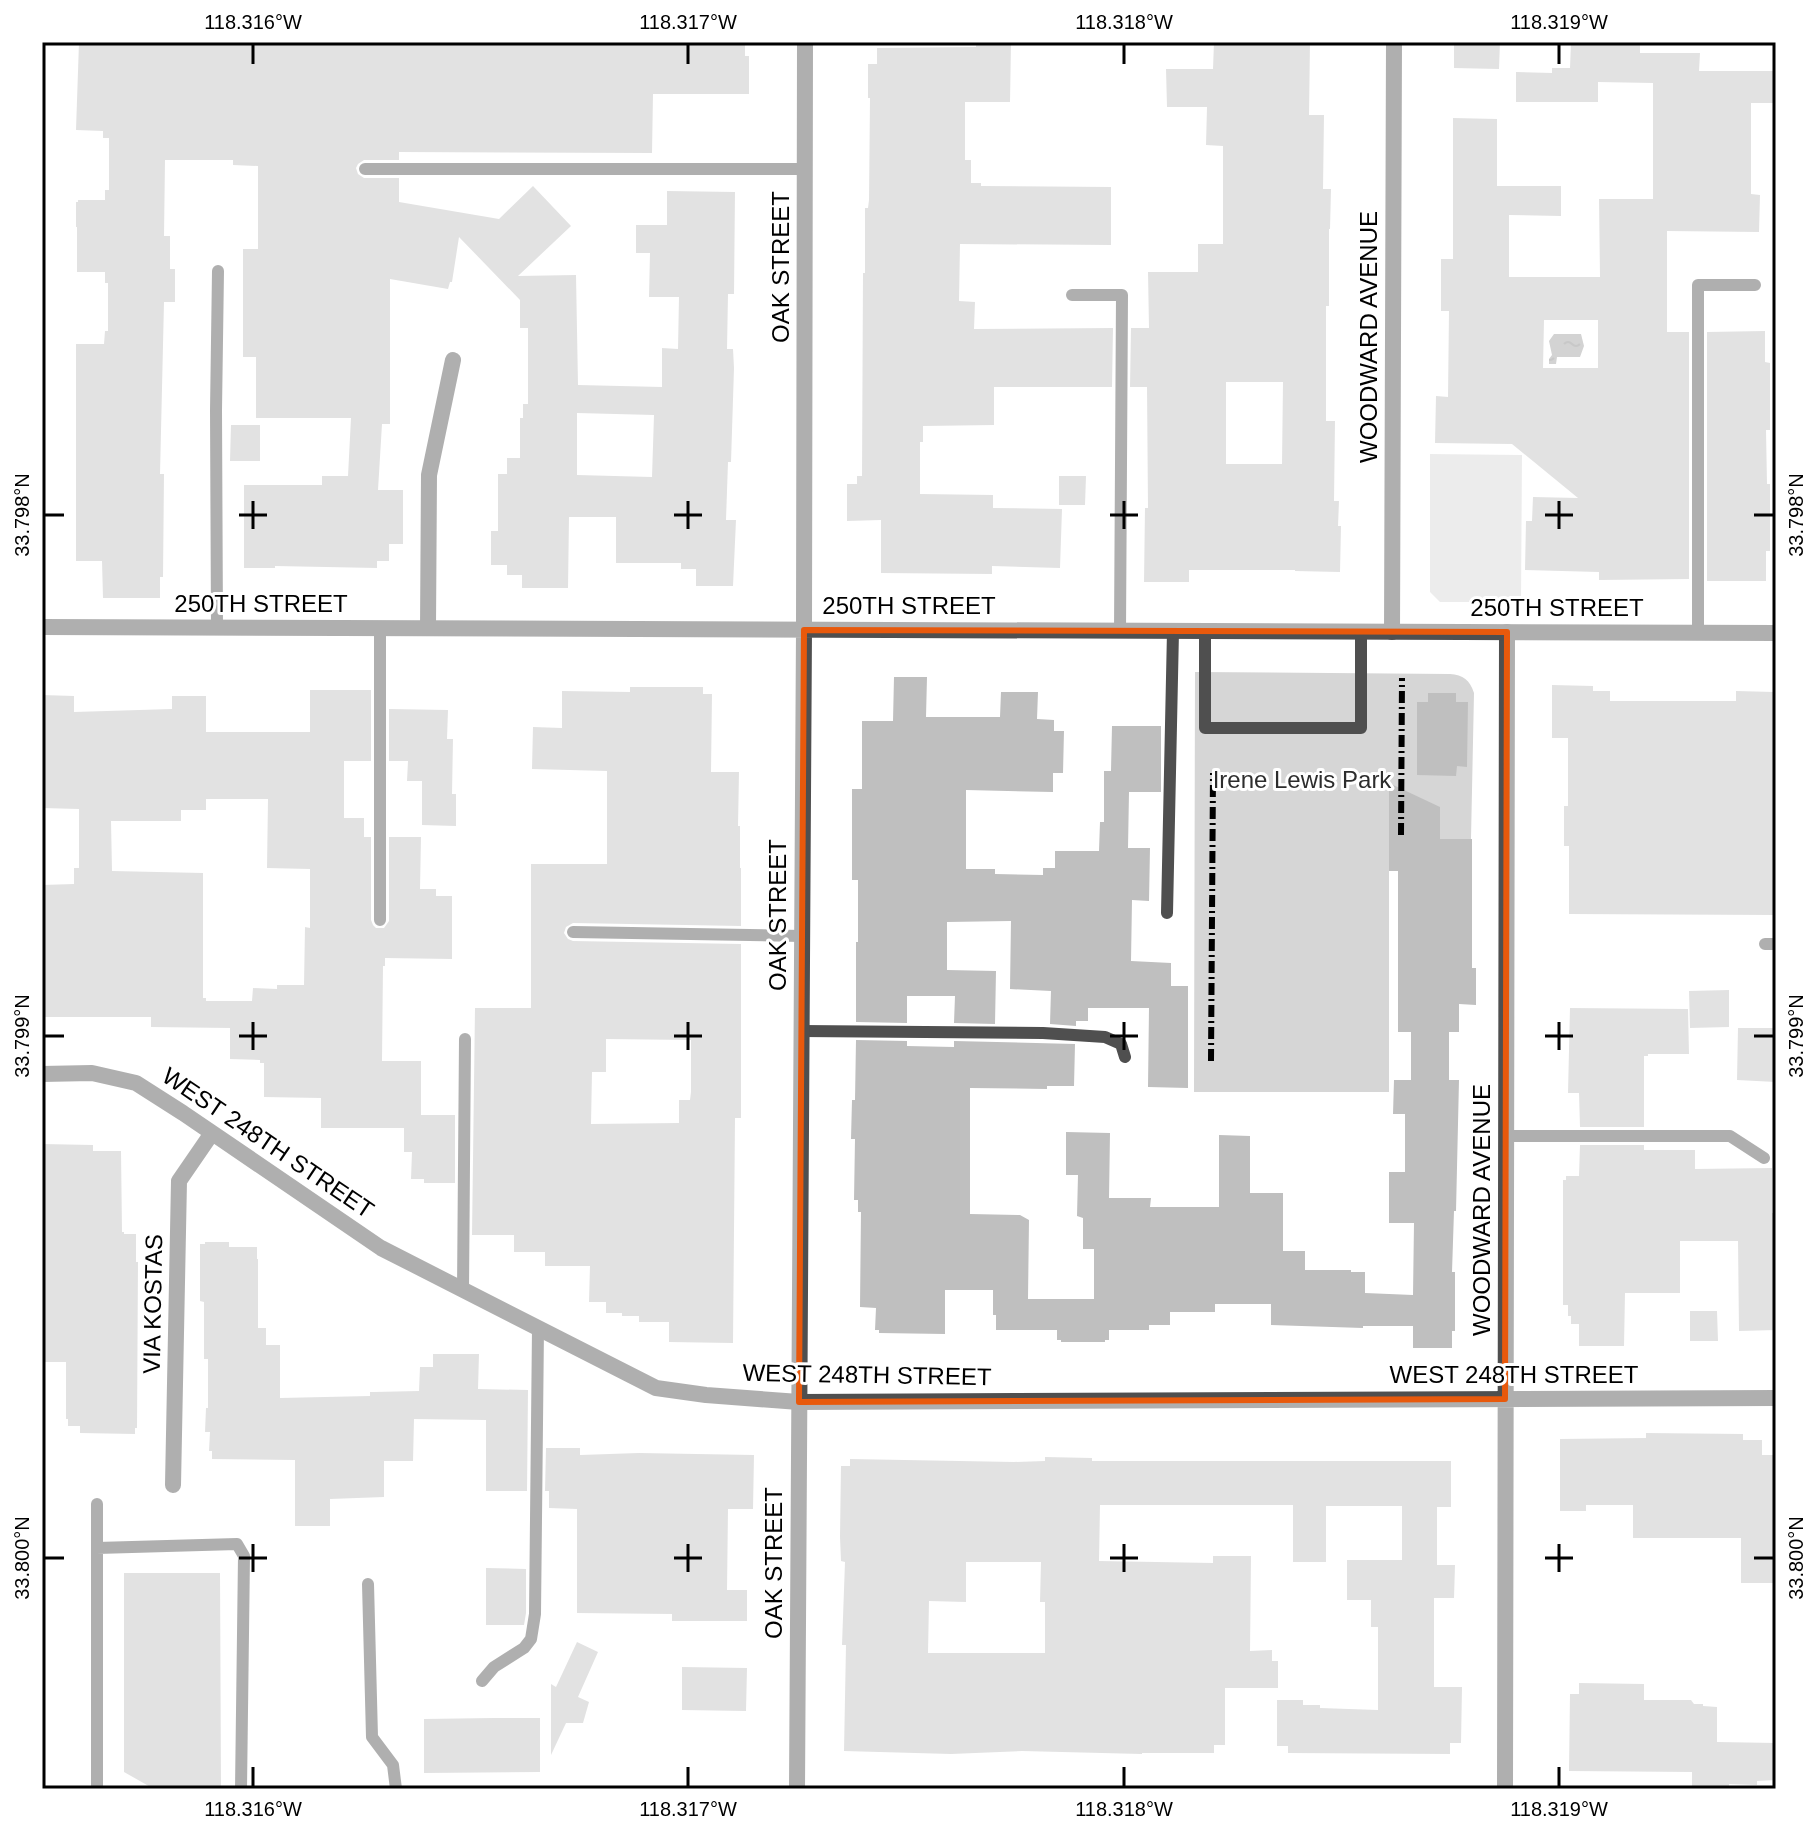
<svg xmlns="http://www.w3.org/2000/svg" width="1818" height="1831" viewBox="0 0 1818 1831" font-family="Arial,sans-serif">
  <style>
    .park { fill: #d6d6d6 }
    .water { fill: url(#water-ripples) }
    .building { fill: #bfbfbf; fill-rule: evenodd }
    .lines { fill: none; stroke-linecap: round; stroke-linejoin: round }
    .service { stroke: #4f4f4f; stroke-width: 12 }
    .minor { stroke: #4f4f4f; stroke-width: 16 }
    .tertiary { stroke: #4f4f4f; stroke-width: 16 }
    .rail { stroke: #000; stroke-width: 6; stroke-dasharray: 12 4 2 4; stroke-linecap: butt }
    .marked { fill: none; stroke: #e8590c; stroke-width: 6; stroke-linejoin: round }
    .ticks { fill: none; stroke: #000; stroke-width: 3 }
    .labels { text-anchor: middle; stroke-width: 6; stroke-linejoin: round; paint-order: stroke }
    .street-label { font-size: 24px; fill: #000; stroke: #fff }
    .park-label { font-size: 24px; fill: #2d2d2d; stroke: #fff }
    .neatline { fill: none; stroke: #000; stroke-width: 3 }
    .ticks-label { font-size: 20px; text-anchor: middle; fill: #000 }
  </style>
  <defs>
    <pattern id="water-ripples" width="26" height="14" patternUnits="userSpaceOnUse" patternTransform="scale(2)"><rect width="26" height="14" fill="#9d9d9d"/><path d="M2 4q2-2 4 0t4 0M15 11q2-2 4 0t4 0" fill="none" stroke="#858585"/></pattern>
  </defs>
  <rect width="100%" height="100%" fill="#fff"/>
  <path class="park" d="M1430 454 1522 455 1521 602H1440L1430 592Z
    M1195 672 1450 674C1463 675 1470 680 1474 693L1471 839 1389 840V1092H1194Z"/>
  <path class="water" d="M1554 334H1581L1584 346 1580 357H1557L1556 364H1549V359L1552 355 1549 341Z"/>
  <path class="building" d="M79 42H745V56H749V94H653L652 153 399 152V160H364L358 164 356 168 358 174 364 178H399V202L499 219 533 186 571 226 518 276 576 275 578 385 662 387V348L678 349 679 297H649L650 253H636V225H667V191L735 192 734 294H728L727 349H733L734 368 731 462H728L726 520H736L733 586H696V569H681V563H616V517H569L568 588H522V575H507V565H491V531H498V474H507V458H520V418H523V404H528V328H520V300L459 237 452 282H450L448 289 390 279V424H382L378 490H403V544H389V561H377V568L275 566V568H244V485H322V476H348L351 418H256V357H243V249H258V166L233 165V160H165L164 236H170V269H175V302H164L160 474H164L163 577H160V598H103L102 561H76V344H104L105 331H108V283H105V272H77V227H76V202H78V200H105V190H109V138H103V131L76 130ZM577 413 654 415 652 477 577 475Z
    M976 42H1011L1010 102H965V160H971V183H981V186L1111 187V245L960 244 959 301 975 302 974 329 1113 328 1112 387H994V425L923 426V442H920V494L993 495V508L1062 509 1060 568 992 566V574L881 573V520L847 521V484H857V476H862L863 273H865V208H868L869 200 870 98H868V64H877V48L976 47Z
    M1214 42H1310L1309 115H1324L1323 189H1331L1330 229H1329V306H1326V421H1335L1334 501H1339L1338 526H1341L1340 572 1295 571V570H1189V582H1144L1145 508H1148L1147 387H1130L1131 328H1149L1148 272H1198V244H1223V146L1206 145 1207 107H1167L1166 69H1213ZM1226 382H1283L1282 464H1226Z
    M1454 42H1500L1499 69 1454 68Z
    M1571 42H1640V53H1700L1699 71H1776V103H1751V194L1760 195 1759 232 1667 231V332H1689V579L1599 580V572L1525 570 1526 521H1532L1533 497 1578 498 1512 444 1435 443 1436 396 1448 397 1449 311H1441V259H1453V118L1497 119V186H1561V216L1509 215V277H1600L1599 199H1653V83L1598 82V102H1516V72L1552 73V68H1570ZM1544 320H1598V368H1543Z
    M1765 331V362L1770 363V430H1766L1767 484H1770V551H1766V581H1707V332Z
    M231 425H260V461H230Z
    M1059 476H1086L1085 505H1059Z
    M894 677H927L926 717H1000L1001 692H1038L1037 719 1054 720V731H1064L1063 773H1053V792L966 790V869H995V874L1043 875V868H1055V851H1099L1100 822H1104V771H1111L1112 726H1161V792H1129L1128 848H1150L1149 901 1132 900 1131 961 1171 963V986H1188V1088L1148 1087 1149 1008H1088V1021H1076V1026L1050 1024 1051 991 1010 989 1011 921 947 922V970L996 971 995 1024 954 1023 955 996H907V1023L856 1022V942H858V880H852V789H862V721H893Z
    M1552 685 1593 686V691H1610V701H1736V691L1774 692 1776 915 1569 914V846H1564V806H1568V738H1552Z
    M630 687H703V694H712L711 772H739L738 826H740V868H741V926L573 923 566 927 564 933 568 939 573 941 741 944V1118H735L733 1343 669 1342V1322H639V1316H622V1313H606V1302H589L590 1266H545V1252H514V1235H472L475 1008H531V864H607V771L532 769 533 727 562 728V691L630 692ZM606 1039 691 1040V1092L690 1100H679V1123L591 1124 592 1072H606Z
    M310 690H371V761H344V818H364V837H371V920L373 925 376 928H384L389 921V837H421L420 889H436V896H452V959L385 958V966H383L382 1061H421V1115H455V1183H424V1179H411L412 1152H404V1128H321V1098L264 1097V1063H260V1060L230 1059V1028L151 1027V1017H42V885L74 884V868H79V809L42 808V695L74 696V712L172 709V696H206V732H310ZM206 799H268L267 868 310 869V928L305 927 304 985H277V989L253 988 252 1001H206V998H203V873L112 871 111 821H181V810H206Z
    M1428 693H1456V702H1468L1467 767 1457 766 1456 776 1417 775V702H1428Z
    M389 709 448 710 447 739H453L452 794H456V826L422 825V781H407L408 761H389Z
    M1389 783 1440 807V839H1472V968H1476V1005L1459 1004V1032H1449V1080H1459L1456 1211H1454L1452 1272H1455V1331H1452V1348H1413V1326H1363V1328L1271 1325V1304H1215V1312H1170V1325H1149V1330H1109V1340H1105V1342H1061V1340H1057V1330H996V1315H993V1290H945V1334L879 1333V1330H875L876 1308 860 1307 861 1212H858V1200H854L855 1139H851L852 1100H855L856 1040 907 1041V1046L954 1047V1041L1075 1044 1074 1086H1047V1089L970 1088V1214L1020 1215 1029 1220 1028 1299H1094V1249H1083V1218L1077 1216 1078 1175H1066V1132L1110 1133 1109 1198H1151L1150 1207H1219V1135L1250 1136V1193H1283V1251H1305V1270H1351V1272H1365V1293L1413 1295 1414 1223H1389V1172H1405V1114H1393L1394 1080H1411V1032H1398V871H1389Z
    M1729 990V1027L1690 1028 1689 991Z
    M1570 1008 1688 1009 1689 1054H1648V1056H1644V1127H1580L1579 1093H1568Z
    M1738 1028H1776V1082L1737 1080Z
    M42 1144 93 1145V1151H121L122 1232H124V1234H136V1262H138L137 1428H135V1434L80 1433V1426H68V1419H66V1362H42Z
    M1580 1145H1644V1150H1695V1169L1772 1168V1213H1776V1330L1739 1331 1738 1241H1680V1293H1625L1624 1346H1579V1324H1571V1316H1568V1305H1563V1180H1566V1176H1579Z
    M205 1242H229V1247H257V1259H258V1328H266V1345H280V1398L370 1396V1392H374L419 1391 420 1367H433V1354H479L478 1389 528 1390 527 1491H486V1420L414 1419 413 1461H384V1497L330 1499V1526H295V1460L212 1459V1451H209L210 1432H205L206 1408H208V1359H204V1302L200 1301V1244H205Z
    M1690 1311H1717L1718 1341H1690Z
    M1646 1433 1743 1434V1440H1762V1455H1776V1583H1741V1538H1633V1505H1586V1511H1560V1439L1646 1438Z
    M546 1448H580V1455L639 1453 754 1455 753 1509H728L727 1590H747V1621H672V1614L577 1613V1509L549 1508V1491H545Z
    M1045 1457 1092 1458V1461H1451V1507H1437V1565H1455L1454 1598H1434V1687H1462L1461 1743H1450V1754L1288 1753V1746H1277V1700H1303V1705H1320V1708L1378 1710V1627H1371V1600H1347V1560H1402V1506H1326V1562H1293V1505H1100L1099 1561 1213 1563V1556H1251L1250 1651 1272 1650V1661H1278V1688H1225V1745H1214V1753H1142V1754L1022 1751 951 1754 844 1751 846 1645H842L845 1562 841 1561 840 1537 841 1466H850V1459L1014 1462 1045 1461ZM966 1562H1041L1040 1602H1045V1653H928L929 1601 966 1602Z
    M486 1568 526 1569V1613L524 1625H486Z
    M124 1573H220L221 1789H154L124 1772Z
    M577 1642 598 1652 578 1697 589 1702 583 1723H566L551 1755V1684L556 1687Z
    M682 1667 747 1668 746 1711 682 1710Z
    M1579 1683 1644 1684V1700H1691L1694 1704H1703V1706L1717 1707V1742L1776 1743V1780L1757 1781V1785L1729 1784V1789H1692V1772L1569 1771 1570 1694H1579Z
    M493 1718H540V1772L424 1773V1719Z"/>
  <g class="lines">
    <path class="service" d="M365 169H805
      M1072 295H1122L1120 631
      M217 628 216 410 218 271
      M380 628V920
      M1205 631V728H1361V632
      M1698 633V285H1755
      M1167 913 1173 631
      M573 932 802 936
      M1765 944H1776
      M801 1031 1043 1033 1105 1037 1121 1044 1125 1057
      M1506 1136H1730L1764 1158
      M463 1290 465 1039
      M97 1504V1789
      M97 1548 237 1544 244 1556 241 1789
      M368 1584 372 1737 393 1765 396 1789
      M482 1681 494 1667 524 1648 531 1639 535 1614 538 1328"/>
    <path class="minor" d="M428 628 429 475 453 360
      M1392 632 1394 42
      M42 1074 92 1073 136 1083 183 1113 381 1248 656 1388 706 1395 799 1402 1776 1398
      M173 1485 179 1181 212 1133
      M1505 1789 1507 632"/>
    <path class="tertiary" d="M42 627 1776 633
      M797 1789 804 630 805 42"/>
    <path class="rail" d="M1401 835 1402 678
      M1211 1061 1213 773"/>
  </g>
  <path d="M0 0H1818V1831H0ZM804 630 1507 632 1505 1399 799 1402Z" fill="#fff" fill-opacity=".55" fill-rule="evenodd"/>
  <path class="marked" d="M804 630 1507 632 1505 1399 799 1402Z"/>
  <path class="ticks" d="M253 44V64M688 44V64M1124 44V64M1559 44V64M253 501V529M688 501V529M1124 501V529M1559 501V529M44 515H64M239 515H267M674 515H702M1110 515H1138M1545 515H1573M1754 515H1774M253 1022V1050M688 1022V1050M1124 1022V1050M1559 1022V1050M44 1036H64M239 1036H267M674 1036H702M1110 1036H1138M1545 1036H1573M1754 1036H1774M253 1544V1572M688 1544V1572M1124 1544V1572M1559 1544V1572M44 1558H64M239 1558H267M674 1558H702M1110 1558H1138M1545 1558H1573M1754 1558H1774M253 1767V1787M688 1767V1787M1124 1767V1787M1559 1767V1787"/>
  <g class="labels">
    <g class="street-label">
      <text transform="translate(781 267) rotate(-90)" y="8">OAK STREET</text>
      <text transform="translate(1369 337) rotate(-90)" y="8">WOODWARD AVENUE</text>
      <text x="261" y="612">250TH STREET</text>
      <text x="909" y="614">250TH STREET</text>
      <text x="1557" y="616">250TH STREET</text>
      <text transform="translate(778 915) rotate(-90)" y="8">OAK STREET</text>
      <text transform="translate(268 1143) rotate(34)" y="8">WEST 248TH STREET</text>
      <text transform="translate(1482 1210) rotate(-90)" y="8">WOODWARD AVENUE</text>
      <text transform="translate(153 1304) rotate(-89)" y="8">VIA KOSTAS</text>
      <text transform="translate(867 1375) rotate(1)" y="8">WEST 248TH STREET</text>
      <text x="1514" y="1383">WEST 248TH STREET</text>
      <text transform="translate(774 1563) rotate(-90)" y="8">OAK STREET</text>
    </g>
    <g class="park-label">
      <text x="1302" y="788">Irene Lewis Park</text>
    </g>
  </g>
  <rect width="1818" height="1831" fill="none" stroke="#ffffff" stroke-width="88"/>
  <rect x="44" y="44" width="1730" height="1743" class="neatline"/>
  <g class="ticks-label">
    <text x="253" y="29">118.316°W</text>
    <text x="688" y="29">118.317°W</text>
    <text x="1124" y="29">118.318°W</text>
    <text x="1559" y="29">118.319°W</text>
    <text transform="translate(1796 515) rotate(-90)" y="7">33.798°N</text>
    <text transform="translate(22 515) rotate(-90)" y="7">33.798°N</text>
    <text transform="translate(1796 1036) rotate(-90)" y="7">33.799°N</text>
    <text transform="translate(22 1036) rotate(-90)" y="7">33.799°N</text>
    <text transform="translate(1796 1558) rotate(-90)" y="7">33.800°N</text>
    <text transform="translate(22 1558) rotate(-90)" y="7">33.800°N</text>
    <text x="253" y="1816">118.316°W</text>
    <text x="688" y="1816">118.317°W</text>
    <text x="1124" y="1816">118.318°W</text>
    <text x="1559" y="1816">118.319°W</text>
  </g>
</svg>
